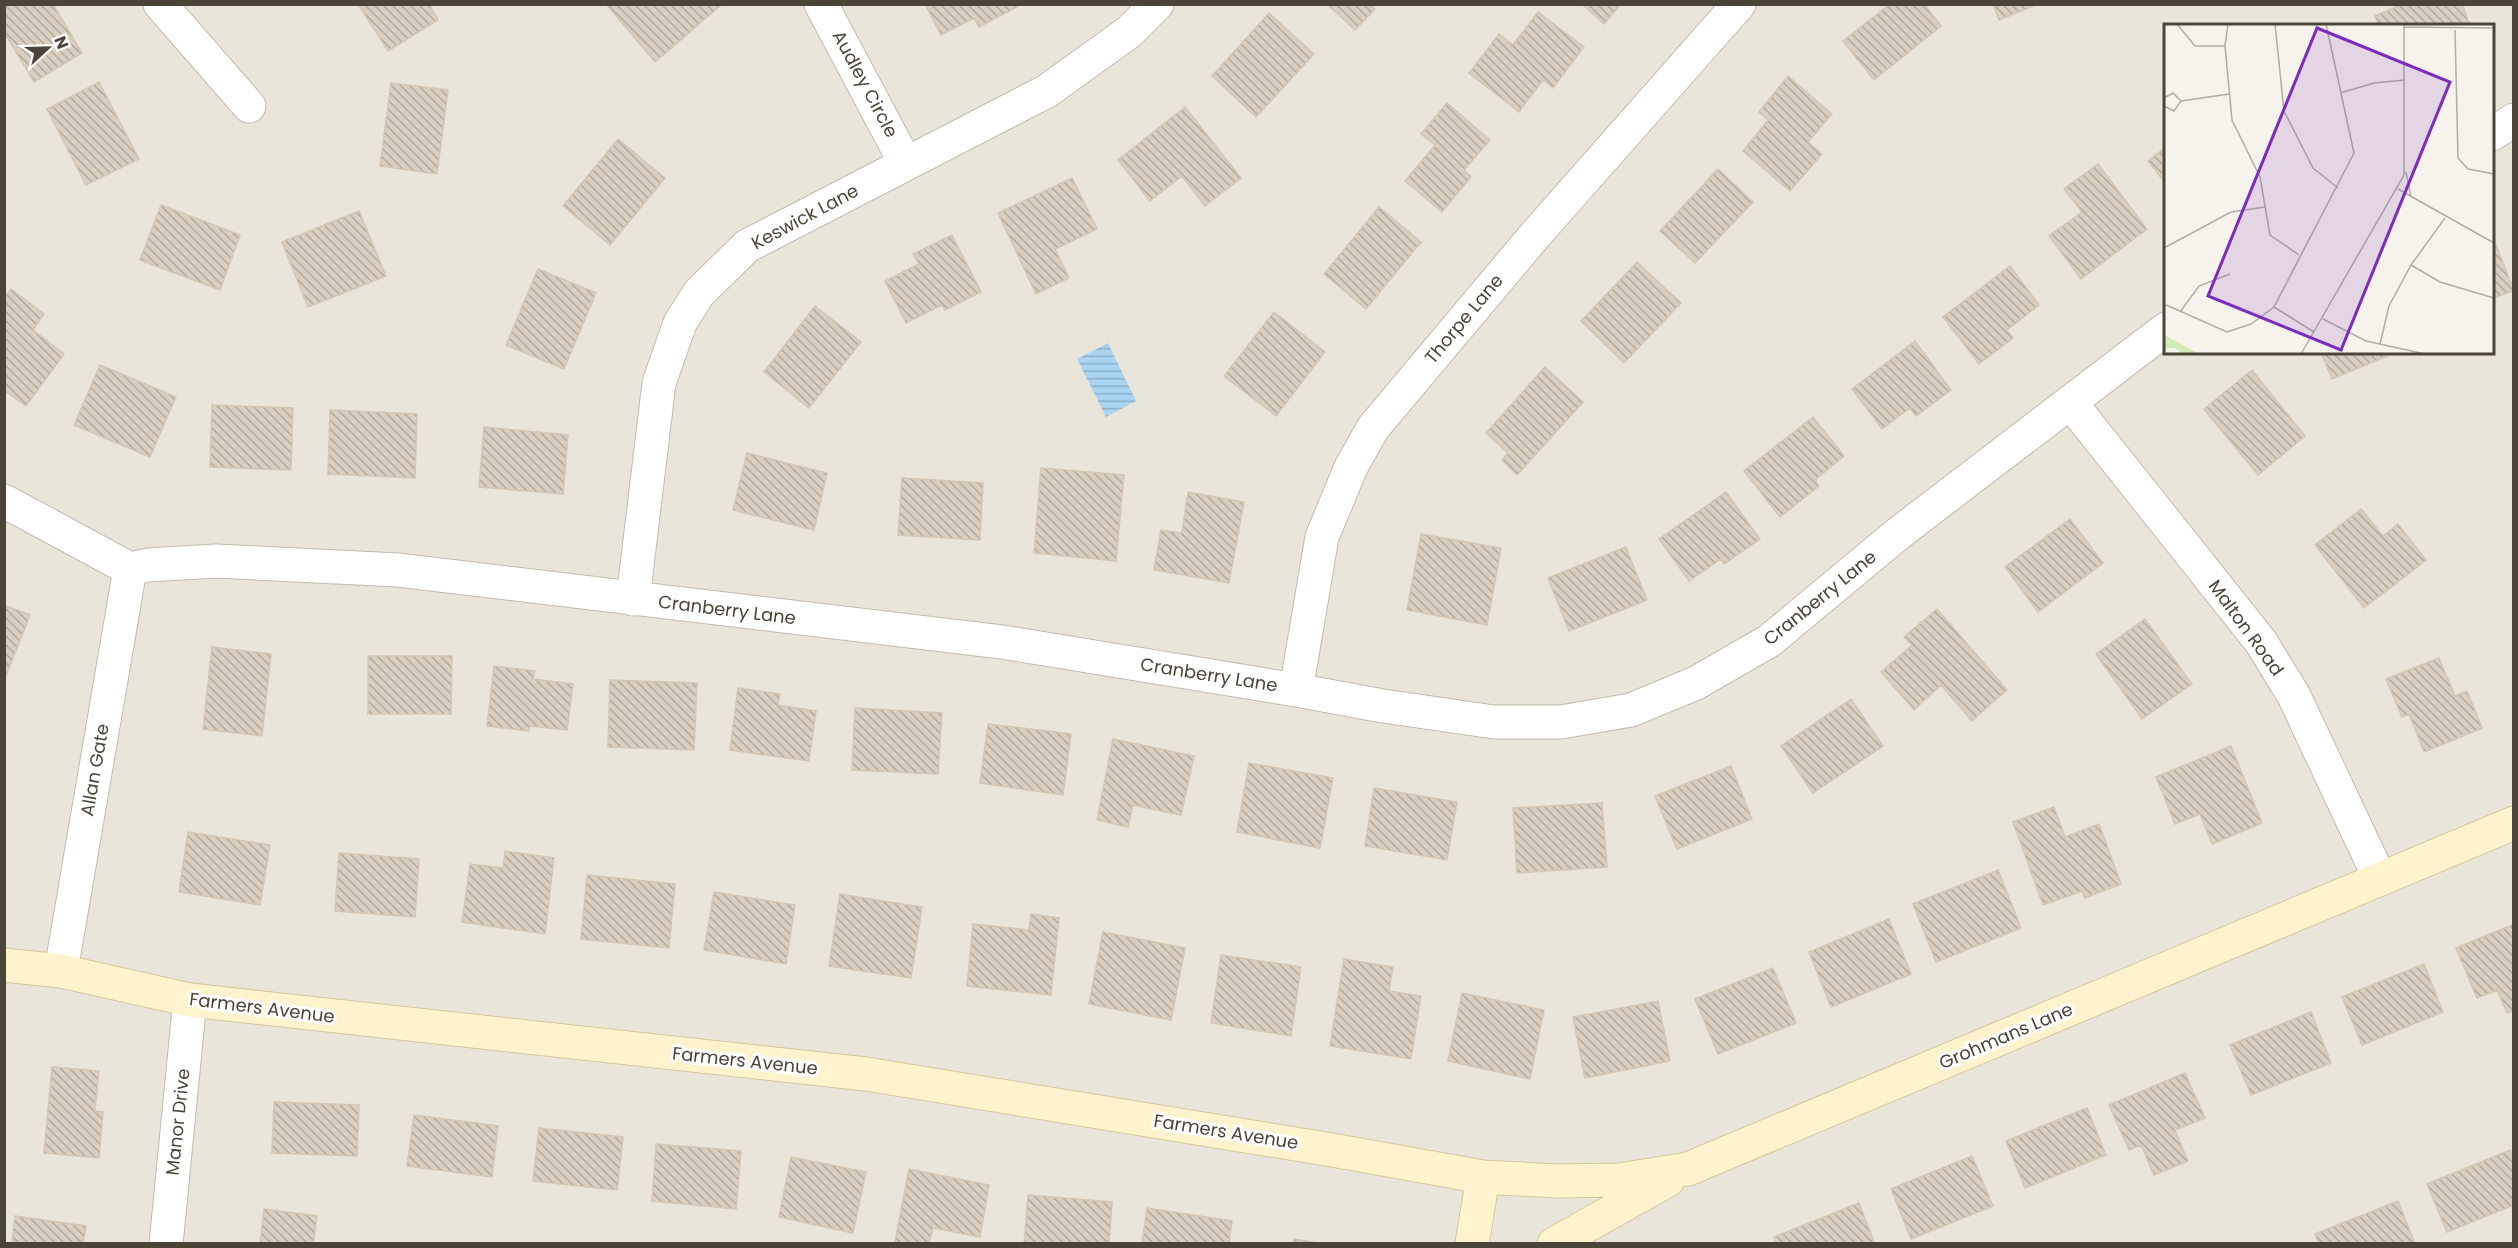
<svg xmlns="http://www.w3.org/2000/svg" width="2518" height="1248" viewBox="0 0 2518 1248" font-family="Poppins,sans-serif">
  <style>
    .residential { fill: #eae5da; fill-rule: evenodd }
    .water { fill: url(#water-rules) }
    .building { fill: url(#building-back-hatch); stroke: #d3c7b4; stroke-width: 1.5 }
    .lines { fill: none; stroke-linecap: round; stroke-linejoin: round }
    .street-casing { stroke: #c2bbae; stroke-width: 35 }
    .secondary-casing { stroke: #d6c79b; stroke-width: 35 }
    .street { stroke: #fff; stroke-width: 33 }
    .secondary { stroke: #fff3cd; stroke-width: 33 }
    .labels { text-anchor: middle; stroke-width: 6; stroke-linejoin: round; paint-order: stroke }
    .street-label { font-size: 18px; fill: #4b4439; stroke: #fff }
    .inset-road { fill: none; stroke: #b2ada4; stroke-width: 1.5 }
    .view { fill: #7b2cbf; fill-opacity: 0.15; stroke: #7b2cbf; stroke-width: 3 }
    .inset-edge { fill: none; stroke: #4b4439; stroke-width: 3 }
  </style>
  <defs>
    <pattern id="water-rules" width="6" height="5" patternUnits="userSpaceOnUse" patternTransform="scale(1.5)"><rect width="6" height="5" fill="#a9d4f2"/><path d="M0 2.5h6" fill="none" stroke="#8caec5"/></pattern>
    <pattern id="building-back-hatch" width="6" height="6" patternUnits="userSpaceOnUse" patternTransform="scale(1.5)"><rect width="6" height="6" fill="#d8cfc1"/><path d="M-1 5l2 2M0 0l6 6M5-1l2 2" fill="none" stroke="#b1aa9e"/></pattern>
  </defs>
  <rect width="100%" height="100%" fill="#f6f3ec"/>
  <path class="residential" d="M5 5H2513V1243H5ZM2166 26H2492V352H2166Z"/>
  <path class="water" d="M1108 343 1136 401 1106 417 1077 359Z"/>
  <path class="building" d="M4 4H53L82 53 34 82 4 32Z
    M358 4H429L438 20 388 51Z
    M606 4H719L720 6 655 62Z
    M925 4H1018L1019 6 979 27 974 18 941 35Z
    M1327 4H1370L1375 9 1355 30Z
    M1582 4H1621L1604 24Z
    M1890 4H1924L1941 26 1874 80 1843 41Z
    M1993 4H2038L1999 20Z
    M2403 4H2462L2470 26H2379L2375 16Z
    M1538 12 1584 47 1553 88 1543 80 1519 112 1469 73 1499 34 1513 45Z
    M1269 13 1314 54 1256 117 1212 76Z
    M1788 76 1832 114 1808 142 1822 154 1790 191 1743 151 1768 120 1759 112Z
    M99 82 139 159 86 185 47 109Z
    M391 83 448 90 437 174 380 166Z
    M1447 103 1490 140 1464 170 1471 177 1442 212 1405 181 1435 145 1421 134Z
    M1185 107 1241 178 1205 206 1182 176 1150 201 1118 160Z
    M618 139 665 178 610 245 563 206Z
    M2166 147V184L2148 161Z
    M2098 164 2147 229 2081 279 2049 236 2082 212 2064 189Z
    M1718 169 1753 202 1695 263 1660 231Z
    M1072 178 1097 229 1055 249 1069 278 1036 294 998 213Z
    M161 205 240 235 220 290 140 260Z
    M1379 207 1421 242 1366 309 1324 274Z
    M359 211 386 276 308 307 282 242Z
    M952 235 981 292 945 310 942 305 906 323 885 281 919 264 913 254Z
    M2493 238 2514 290 2492 299V238Z
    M1637 262 1681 303 1624 363 1581 321Z
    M2010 266 2039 305 2007 330 2013 338 1979 364 1943 317Z
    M538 269 596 293 564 369 506 345Z
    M11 289 44 314 33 330 64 354 26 406 4 390V298Z
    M815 306 861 342 809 408 764 372Z
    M1274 312 1325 352 1276 416 1224 376Z
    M1915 341 1951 390 1916 416 1910 408 1882 429 1852 389Z
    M2321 352H2397L2332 379Z
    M100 365 176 397 150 457 74 425Z
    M1545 367 1583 402 1517 475 1502 460 1508 453 1486 433Z
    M2252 370 2305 436 2258 475 2204 409Z
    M212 405 293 408 291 470 210 467Z
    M330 410 417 414 415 478 328 474Z
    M1813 417 1844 456 1815 480 1819 486 1780 517 1744 471Z
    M484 427 568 435 563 494 479 487Z
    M747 453 827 473 814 530 733 510Z
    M1041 468 1124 475 1116 561 1034 553Z
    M902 478 983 483 980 540 898 535Z
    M1188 492 1244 502 1229 583 1154 570 1161 530 1182 533Z
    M1726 492 1760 539 1724 564 1721 559 1689 581 1659 539Z
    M2361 509 2383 536 2398 524 2426 560 2364 608 2315 545Z
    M2070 519 2103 563 2038 612 2005 567Z
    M1421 534 1501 548 1487 625 1407 610Z
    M1626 547 1647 600 1569 631 1548 578Z
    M4 605 30 615 4 681Z
    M1937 609 2007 690 1972 721 1941 685 1914 710 1881 672 1912 645 1904 637Z
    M2145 619 2192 684 2142 719 2096 654Z
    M212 647 271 654 262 736 203 729Z
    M368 656H452L451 714H368Z
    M2439 658 2455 696 2467 691 2482 728 2424 752 2409 714 2402 717 2386 679Z
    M494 666 535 671 533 679 573 684 567 730 530 726 529 731 487 726Z
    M610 680 697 683 694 750 608 747Z
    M738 688 780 694 778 705 816 711 809 761 730 750Z
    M1851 699 1883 746 1813 793 1781 746Z
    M855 708 942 713 938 774 852 770Z
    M988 724 1071 734 1063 795 980 783Z
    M1113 739 1194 756 1181 815 1133 805 1128 827 1097 820Z
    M2231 746 2262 823 2212 844 2200 814 2175 824 2156 777Z
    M1249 763 1333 778 1320 848 1237 832Z
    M1731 766 1752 819 1677 849 1655 796Z
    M1374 788 1457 802 1447 860 1365 846Z
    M1602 803 1607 867 1517 873 1513 808Z
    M2054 807 2065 837 2099 824 2121 884 2085 898 2082 891 2043 905 2013 822Z
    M188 832 270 845 260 905 179 892Z
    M505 851 554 858 545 934 462 922 470 864 503 868Z
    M339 853 419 859 415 917 335 911Z
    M1998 870 2021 928 1936 962 1913 904Z
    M587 875 675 884 669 948 581 939Z
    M714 892 795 905 786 964 704 950Z
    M840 894 922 907 911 978 829 966Z
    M1031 914 1059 918 1051 995 967 986 973 924 1029 930Z
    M1889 919 1911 974 1831 1007 1809 952Z
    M2514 924V1010L2507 1013 2497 990 2477 998 2456 948Z
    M1103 932 1185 948 1171 1020 1089 1004Z
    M1221 955 1301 967 1291 1036 1211 1023Z
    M1344 959 1393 967 1389 991 1421 996 1411 1059 1330 1046Z
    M2424 964 2443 1012 2362 1045 2342 997Z
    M1773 968 1796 1023 1718 1054 1695 999Z
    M1462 993 1544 1010 1530 1079 1448 1061Z
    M1658 1001 1670 1061 1585 1078 1573 1017Z
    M2311 1012 2331 1063 2251 1095 2230 1045Z
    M52 1067 99 1071 95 1111 103 1112 99 1158 44 1153Z
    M2185 1073 2205 1118 2175 1130 2188 1161 2154 1175 2141 1145 2129 1150 2109 1105Z
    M274 1102 359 1105 357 1156 272 1153Z
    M2087 1108 2106 1155 2025 1188 2006 1141Z
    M414 1115 498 1126 492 1177 407 1166Z
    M539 1128 623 1137 617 1190 533 1181Z
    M656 1144 741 1151 736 1209 652 1201Z
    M2510 1150 2514 1159V1205L2447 1232 2427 1184Z
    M1972 1156 1993 1206 1911 1239 1891 1189Z
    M791 1157 866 1172 853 1233 779 1217Z
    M909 1169 989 1185 980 1237 933 1228 929 1244 895 1242Z
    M1028 1195 1112 1202 1109 1244H1024Z
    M2398 1201 2415 1244H2319L2315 1234Z
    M1859 1203 1875 1244H1776L1774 1237Z
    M1147 1208 1232 1221 1229 1244H1142Z
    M264 1209 317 1216 313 1244H260Z
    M15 1216 86 1226 83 1244 12 1242Z
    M1294 1239 1324 1244H1293Z"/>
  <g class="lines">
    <defs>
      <path id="street" d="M160 4 249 106
        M821 4 906 164
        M2492 134 2514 120
        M2070 402 2261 642 2294 696 2380 879
        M4 501 130 569
        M130 569 148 565 216 561 398 570 1002 642 1296 690 1383 706 1494 722H1561L1631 710 1696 683 1769 641 1899 533 2166 329
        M633 599 659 383 680 323 699 293 747 246 1047 91 1129 32 1157 4
        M1296 690 1322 537 1351 467 1373 428 1536 234 1739 4
        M61 971 130 569
        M166 1244 190 1000"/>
      <path id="secondary" d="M4 965 61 971 190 1000 866 1074 1332 1150 1483 1177 1556 1181 1619 1180 1688 1169 2514 823
        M1472 1244 1483 1177
        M1554 1244 1668 1180"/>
    </defs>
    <use href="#street" class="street-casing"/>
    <use href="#secondary" class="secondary-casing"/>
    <use href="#street" class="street"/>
    <use href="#secondary" class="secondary"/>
  </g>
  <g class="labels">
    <g class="street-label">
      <text transform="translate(865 84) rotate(62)" y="6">Audley Circle</text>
      <text transform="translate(805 217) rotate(-28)" y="6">Keswick Lane</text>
      <text transform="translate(1464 319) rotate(-50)" y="6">Thorpe Lane</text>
      <text transform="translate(1820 598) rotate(-39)" y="6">Cranberry Lane</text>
      <text transform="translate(727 610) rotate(7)" y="6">Cranberry Lane</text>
      <text transform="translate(2246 628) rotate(54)" y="6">Malton Road</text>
      <text transform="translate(1209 675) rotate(9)" y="6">Cranberry Lane</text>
      <text transform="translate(95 770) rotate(-80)" y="6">Allan Gate</text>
      <text transform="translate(262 1008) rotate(7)" y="6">Farmers Avenue</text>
      <text transform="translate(2006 1036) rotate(-23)" y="6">Grohmans Lane</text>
      <text transform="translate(745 1061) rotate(6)" y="6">Farmers Avenue</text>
      <text transform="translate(178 1122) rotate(-84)" y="6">Manor Drive</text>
      <text transform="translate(1226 1132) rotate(9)" y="6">Farmers Avenue</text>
    </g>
  </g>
  <g transform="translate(2164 24)">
    <rect width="330" height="330" fill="#f6f3ec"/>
    <path d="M0 310 7 315 36 330H19L11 324H3L0 330Z" fill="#d2eab5"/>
    <path class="inset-road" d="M13 0 31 22H61M64 0 61 22 68 96 96 153 106 211 135 231M111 0 120 87 149 144 174 164M240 3 330 4M291 6 294 134 304 145 330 150M176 69 210 59 241 56M0 74 9 69 17 77 10 87 0 82M17 77 65 70M242 148 247 173M234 165 330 219M0 224 67 188 101 183M247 241 276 258 330 274M0 280 63 308 87 300 110 283M110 283 190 129 162 0M110 283 150 308M16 288 35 262 66 250M159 295 202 317 261 330M216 320 225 282 247 241 281 194M137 330 240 151V0"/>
    <path class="view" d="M153 4 286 58 177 326 44 272Z"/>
    <rect width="330" height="330" class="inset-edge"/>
  </g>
  <rect width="2518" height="1248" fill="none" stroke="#4b4439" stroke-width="12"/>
  <g transform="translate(48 48) rotate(68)" stroke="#ffffff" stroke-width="4.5" paint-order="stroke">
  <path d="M0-4.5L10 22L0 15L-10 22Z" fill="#4b4439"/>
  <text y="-9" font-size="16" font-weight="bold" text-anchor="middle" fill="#4b4439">N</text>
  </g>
</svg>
